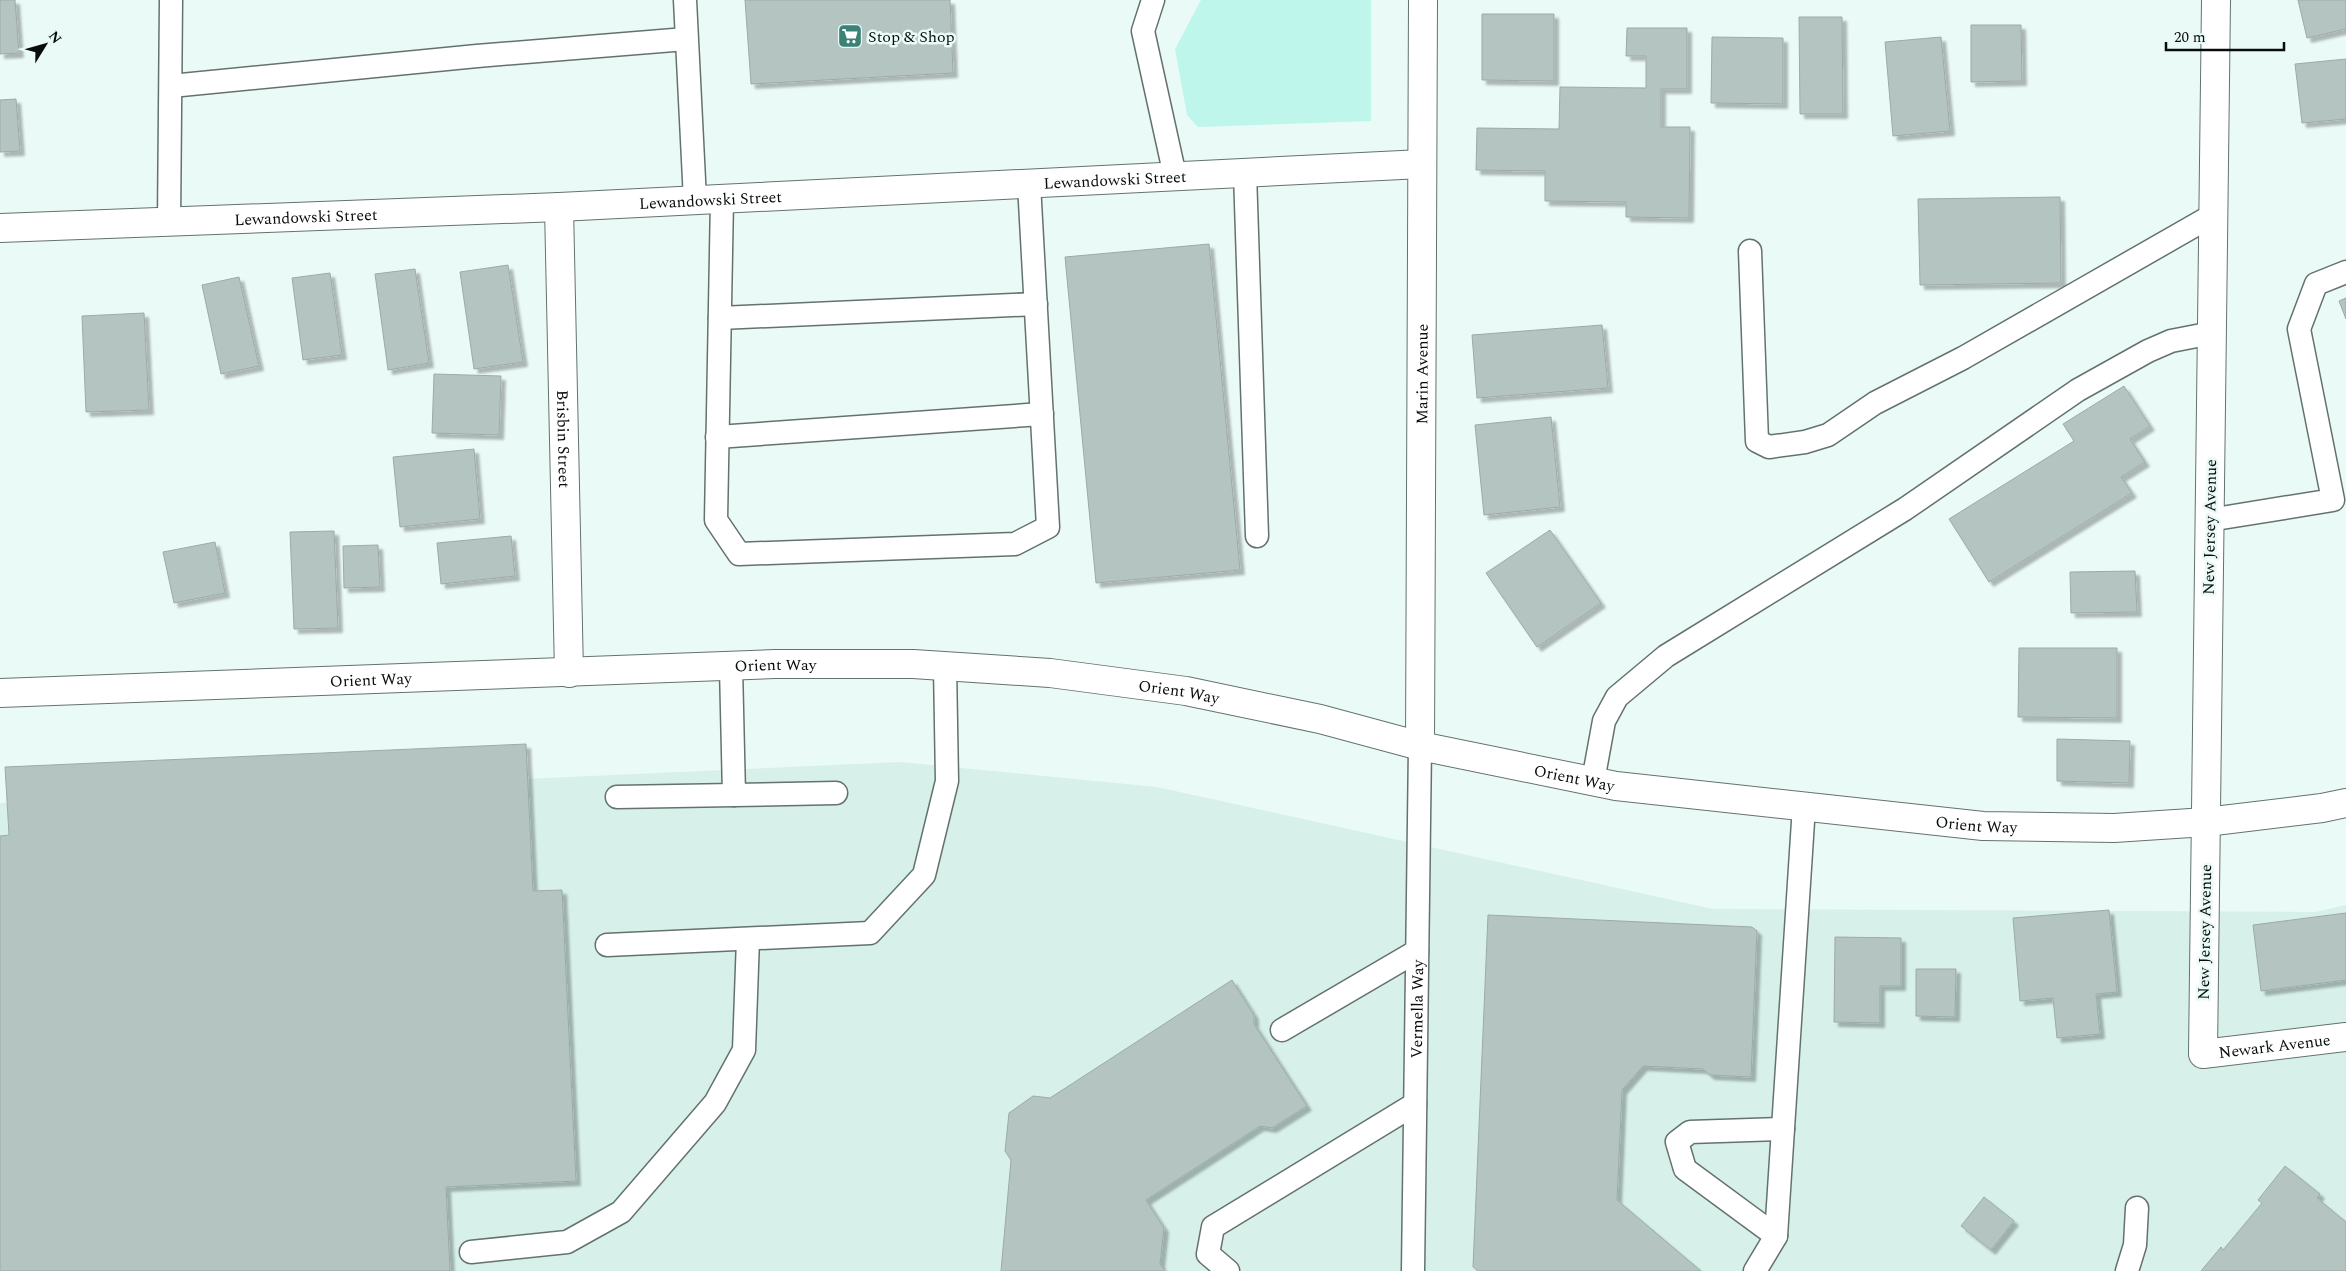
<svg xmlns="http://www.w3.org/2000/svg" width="2346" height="1271" viewBox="0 0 2346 1271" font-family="Spectral,serif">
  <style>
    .built { fill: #d7f0ea }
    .green { fill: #bef6eb }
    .building { fill: #b4c4c0; stroke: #9caba7; filter: url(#shadow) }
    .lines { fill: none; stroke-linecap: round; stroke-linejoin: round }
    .service-casing { stroke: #64726f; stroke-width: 25 }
    .minor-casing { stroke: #64726f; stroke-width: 30 }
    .tertiary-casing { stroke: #64726f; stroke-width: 30 }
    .service { stroke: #fff; stroke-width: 22 }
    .minor { stroke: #fff; stroke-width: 28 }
    .tertiary { stroke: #fff; stroke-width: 28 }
    .labels { text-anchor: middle; stroke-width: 5; stroke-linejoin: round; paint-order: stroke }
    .poi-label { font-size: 16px; fill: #080d0c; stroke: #eafaf7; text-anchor: start }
    .street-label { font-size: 16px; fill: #080d0c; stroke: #eafaf7 }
  </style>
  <defs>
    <filter id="shadow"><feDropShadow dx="4.5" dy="4.5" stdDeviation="1" flood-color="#0004"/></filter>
  </defs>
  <rect width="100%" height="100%" fill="#eafaf7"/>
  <path class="built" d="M900 762 1157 787 1713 909 2316 912 2346 905V1271H0V803Z"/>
  <path class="green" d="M1201 0H1371V121L1198 127 1187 115 1175 49Z"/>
  <path class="building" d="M0 0H15L19 53 0 54Z
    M745 0H950L953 73 751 84Z
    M2298 0H2346V29L2307 38Z
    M1482 14H1554V81L1482 80Z
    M1799 17H1842L1843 114H1800Z
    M1971 25H2021L2022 81 1971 82Z
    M1627 28H1687V89H1661V127H1690L1689 218 1626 217V202L1545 201V171L1476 170 1477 128 1559 129 1560 87 1646 88V56H1626Z
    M1712 37 1783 38V104L1711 103Z
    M1941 37 1950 131 1893 136 1885 42Z
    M2346 59V119L2302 123 2295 64Z
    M16 99 20 151 0 152V100Z
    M2060 197 2061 283 1920 285 1918 199Z
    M1209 244 1240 570 1096 583 1065 257Z
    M508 265 523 362 474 369 460 272Z
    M415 269 429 363 388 370 375 274Z
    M330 273 342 355 303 360 292 278Z
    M239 277 259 366 221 374 202 285Z
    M2346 298V319L2339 301Z
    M144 313 149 410 86 412 82 316Z
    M1602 325 1608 388 1477 398 1472 335Z
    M434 374 501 376 499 435 432 433Z
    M2124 386 2150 426 2130 439 2145 462 2121 477 2132 493 1989 582 1949 519 2074 441 2063 424Z
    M1551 417 1560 507 1484 515 1475 425Z
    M474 449 480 519 400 527 393 457Z
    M1550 530 1601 603 1537 647 1486 573Z
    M334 531 338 628 294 629 290 532Z
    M511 536 515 576 441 584 437 543Z
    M215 542 225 593 174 603 163 552Z
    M378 545 380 587 344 588 343 546Z
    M2135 571 2137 612 2071 613 2070 572Z
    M2019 648H2117V718L2018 717Z
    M2057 739 2130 741 2129 783 2057 781Z
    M526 744 533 891 562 890 576 1181 446 1187 450 1271H0V836L9 835 5 767Z
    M2109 910 2117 992 2096 994 2100 1034 2057 1038 2053 998 2020 1001 2013 918Z
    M2346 913V980L2261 991 2253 925Z
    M1488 915 1752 927 1757 931 1751 1077 1710 1075 1703 1069 1643 1066 1622 1090 1617 1200 1701 1271H1478L1473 1267Z
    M1835 937 1901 938V986H1880V1023L1834 1022Z
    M1916 969H1956L1955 1017 1916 1016Z
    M1232 980 1254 1015V1024L1307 1106 1272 1128 1260 1126 1146 1200 1164 1228 1160 1264 1165 1271H1001L1011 1160 1005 1151 1009 1113 1033 1096 1050 1098Z
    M2285 1166 2320 1194 2317 1198 2346 1222V1271H2201L2221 1247 2223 1250 2262 1203 2258 1200Z
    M1984 1197 2014 1221 1991 1250 1961 1226Z"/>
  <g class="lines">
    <defs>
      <g id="service">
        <path d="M685 0 695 200"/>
        <path d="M1153 0 1143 31 1175 176"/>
        <path d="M171 86 477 56 686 39"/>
        <path d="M1245 173 1257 536"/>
        <path d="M722 199 716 520 739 554 1015 544 1048 527 1029 184"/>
        <path d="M169 222 171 0"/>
        <path d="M1750 251 1757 441 1769 447 1805 442 1828 435 1875 403 1963 358 2213 215"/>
        <path d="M720 318 1036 304"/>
        <path d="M717 437 1042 414"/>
        <path d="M2209 520 2333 500 2299 329 2316 284 2346 272"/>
        <path d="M731 667 734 795 836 793"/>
        <path d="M1593 781 1604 721 1617 697 1666 656 1905 509 2078 390 2148 351 2171 341 2212 333"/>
        <path d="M617 797 734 795"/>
        <path d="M607 945 870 933 924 875 947 781 945 666"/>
        <path d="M1282 1030 1417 951"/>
        <path d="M1776 1236 1685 1169 1677 1142 1690 1132 1783 1129"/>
        <path d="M471 1252 567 1242 621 1212 715 1103 744 1050 748 939"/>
        <path d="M1228 1271 1208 1254 1213 1227 1415 1104"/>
        <path id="s1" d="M1413 1271 1420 746"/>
        <path d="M1755 1271 1776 1236 1804 806"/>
        <path d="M2127 1271 2135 1245 2137 1208"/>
      </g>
      <g id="minor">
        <path id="s2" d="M2216 0 2203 1054 2346 1037"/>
        <path id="s3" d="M559 207 569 673"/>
        <path id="s4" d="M0 228 559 207 1422 164"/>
        <path id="s5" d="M1420 746 1423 0"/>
      </g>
      <g id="tertiary">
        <path id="s6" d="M0 693 775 664H913L1050 673 1186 691 1320 719 1420 746 1616 786 1983 826 2114 828 2206 822 2322 808 2346 803"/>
      </g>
    </defs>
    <use href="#service" class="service-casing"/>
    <use href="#minor" class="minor-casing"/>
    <use href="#tertiary" class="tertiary-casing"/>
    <use href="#service" class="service"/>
    <use href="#minor" class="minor"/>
    <use href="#tertiary" class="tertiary"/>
  </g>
  <defs>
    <symbol id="supermarket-square" viewBox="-11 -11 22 22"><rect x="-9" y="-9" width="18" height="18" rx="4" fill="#3c8175" stroke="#eafaf7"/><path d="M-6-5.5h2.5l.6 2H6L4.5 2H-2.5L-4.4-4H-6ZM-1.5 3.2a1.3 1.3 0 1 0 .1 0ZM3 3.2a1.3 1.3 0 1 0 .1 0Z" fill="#fff"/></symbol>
  </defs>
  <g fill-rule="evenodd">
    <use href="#supermarket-square" x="836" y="22" width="28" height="28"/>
  </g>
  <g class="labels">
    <g class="poi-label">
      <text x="868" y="42">Stop &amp; Shop</text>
    </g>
    <g class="street-label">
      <text dy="6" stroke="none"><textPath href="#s4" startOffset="1116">Lewandowski Street</textPath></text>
      <text dy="6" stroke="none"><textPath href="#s4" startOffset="711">Lewandowski Street</textPath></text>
      <text dy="6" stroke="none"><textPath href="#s4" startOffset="306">Lewandowski Street</textPath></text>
      <text dy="6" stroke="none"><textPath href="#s5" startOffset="372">Marin Avenue</textPath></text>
      <text dy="6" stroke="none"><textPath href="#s3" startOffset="232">Brisbin Street</textPath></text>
      <text transform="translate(2209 527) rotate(-89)" y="6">New Jersey Avenue</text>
      <text dy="6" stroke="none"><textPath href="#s6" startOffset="776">Orient Way</textPath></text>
      <text dy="6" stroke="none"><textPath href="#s6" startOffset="371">Orient Way</textPath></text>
      <text dy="6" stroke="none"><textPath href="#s6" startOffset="1181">Orient Way</textPath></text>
      <text dy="6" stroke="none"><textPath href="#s6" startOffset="1586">Orient Way</textPath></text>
      <text dy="6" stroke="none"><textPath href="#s6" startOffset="1991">Orient Way</textPath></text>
      <text transform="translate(2204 932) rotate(-89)" y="6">New Jersey Avenue</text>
      <text dy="6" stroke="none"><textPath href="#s1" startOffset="262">Vermella Way</textPath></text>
      <text dy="6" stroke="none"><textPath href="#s2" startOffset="1126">Newark Avenue</textPath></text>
    </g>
  </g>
  <g transform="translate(45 45) rotate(53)" stroke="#eafaf7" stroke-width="4" paint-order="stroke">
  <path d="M0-4L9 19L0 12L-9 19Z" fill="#080d0c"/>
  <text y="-8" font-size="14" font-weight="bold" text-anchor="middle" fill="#080d0c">N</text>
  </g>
  <path d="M2166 42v8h118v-8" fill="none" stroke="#080d0c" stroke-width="2.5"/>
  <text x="2174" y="42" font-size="15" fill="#080d0c" stroke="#eafaf7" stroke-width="4" paint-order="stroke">20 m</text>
</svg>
